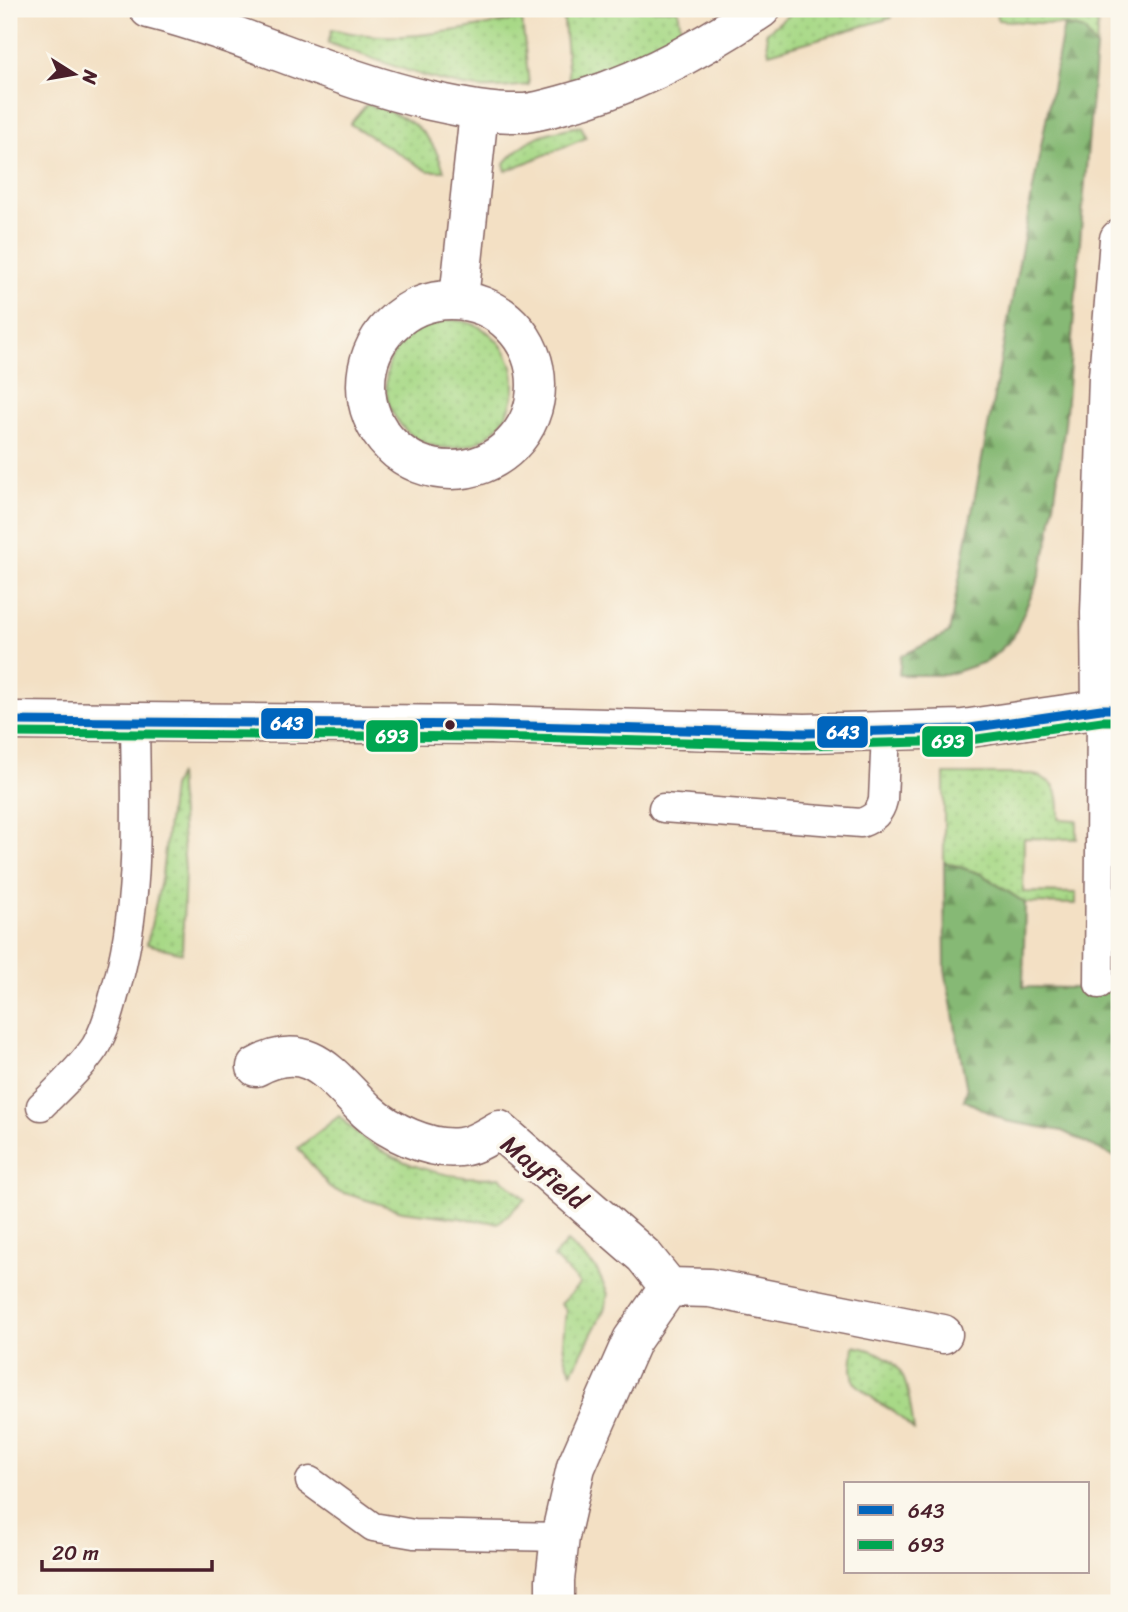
<svg xmlns="http://www.w3.org/2000/svg" width="1128" height="1612" viewBox="0 0 1128 1612" font-family="Sriracha,sans-serif">
  <style>
    .grass { fill: url(#grass-dots); stroke: #797c59; stroke-width: 2 }
    .forest { fill: url(#forest-firs); stroke: #686c50; stroke-width: 2 }
    .lines { fill: none; stroke-linecap: round; stroke-linejoin: round }
    .service-casing { stroke: #856361; stroke-width: 31 }
    .minor-casing { stroke: #856361; stroke-width: 41 }
    .tertiary-casing { stroke: #856361; stroke-width: 41 }
    .secondary-casing { stroke: #856361; stroke-width: 41 }
    .service { stroke: #fff; stroke-width: 28 }
    .minor { stroke: #fff; stroke-width: 38 }
    .tertiary { stroke: #fff; stroke-width: 38 }
    .secondary { stroke: #fff; stroke-width: 38 }
    .bus-1-casing { stroke: #fbf7ec; stroke-width: 14 }
    .bus-2-casing { stroke: #fbf7ec; stroke-width: 14 }
    .bus-1 { stroke: #0065bd; stroke-width: 9 }
    .bus-2 { stroke: #00a651; stroke-width: 9 }
    .bus-dot { fill: #4a1f2b; stroke: #fbf7ec; stroke-width: 2.5 }
    .labels { text-anchor: middle; stroke-width: 7; stroke-linejoin: round; paint-order: stroke }
    .street-label { font-size: 26px; fill: #4a1f2b; stroke: #fbf7ec }
    .line-badge { stroke: #fbf7ec; stroke-width: 2.5 }
    .badge-label { font-size: 19px; text-anchor: middle; font-weight: bold; fill: #fff }
  </style>
  <defs>
    <pattern id="grass-dots" width="8" height="8" patternUnits="userSpaceOnUse" patternTransform="scale(1.75)"><rect width="8" height="8" fill="#a8d987"/><path d="M2 2h.1M6 6h.1" fill="none" stroke="#92ba75" stroke-width="1.8" stroke-linecap="round"/></pattern>
    <pattern id="forest-firs" width="22" height="20" patternUnits="userSpaceOnUse" patternTransform="scale(1.75)"><rect width="22" height="20" fill="#86b974"/><path d="M5 1l3.5 6h-7zM16 11l3.5 6h-7z" fill="#70965f"/></pattern>
  </defs>
  <rect width="100%" height="100%" fill="#fbf7ec"/>
  <filter id="ink" filterUnits="userSpaceOnUse"><feTurbulence type="fractalNoise" baseFrequency=".0143" numOctaves="2"/><feDisplacementMap in="SourceGraphic" scale="14" xChannelSelector="R" yChannelSelector="G"/><feConvolveMatrix kernelMatrix="1 2 1 2 8 2 1 2 1" color-interpolation-filters="sRGB"/></filter>
  <filter id="wash" filterUnits="userSpaceOnUse"><feTurbulence type="fractalNoise" baseFrequency=".00686" numOctaves="4" result="noise"/><feDisplacementMap in="SourceGraphic" scale="28" xChannelSelector="R" yChannelSelector="G"/><feGaussianBlur stdDeviation="1.57" result="paint"/><feColorMatrix in="noise" values="0 0 0 0 0 0 0 0 0 0 0 0 0 0 0 0 0 1.4 0 .05"/><feComposite in="paint" operator="in"/></filter>
  <g filter="url(#wash)">
    <rect width="100%" height="100%" fill="#f3e0c4"/>
    <path class="grass" d="M579 9H678L682 35 622 62 569 79 563 11Z
      M796 9H888L891 18 769 53 766 33Z
      M995 9H1094L1098 18 1096 48 1084 30 1064 25 998 20Z
      M522 19 529 85C513 87 497 89 480 88 432 83 374 58 328 43L332 29C395 46 460 29 522 19Z
      M367 104C408 116 431 129 444 171H428L350 124Z
      M581 126 586 138 506 171 504 164C529 135 545 132 581 126Z
      M386 384a64 64 0 1 1 128 0a64 64 0 1 1-128 0Z
      M178 774 185 870 182 953 147 944 162 875 172 787Z
      M944 774H1032C1059 782 1059 793 1059 819L1077 820V839L1024 838 1023 892 1076 893V904L1025 903 981 874 944 862Z
      M339 1116C379 1160 441 1182 500 1177L525 1199 499 1223 402 1211 331 1189 298 1148Z
      M567 1242 596 1268 608 1294 605 1308 572 1372C559 1351 564 1334 566 1310L560 1304 580 1284 553 1257Z
      M854 1346C908 1356 907 1383 914 1430L893 1411 877 1402 854 1382 852 1369Z"/>
    <path class="forest" d="M1064 25 1084 30 1096 48 1065 424 1050 534 1038 580 1013 638 988 661 946 675H899L901 656 949 633Z
      M944 862 981 874 1025 903 1023 987 1119 989V1159L1062 1131 1006 1121 964 1100 967 1090 945 970Z"/>
  </g>
  <g filter="url(#ink)">
    <g class="lines">
      <defs>
        <path id="service" d="M663 808 861 823C874 818 880 813 883 800L886 732
          M1099 984 1101 709
          M41 1106C60 1087 80 1069 95 1047 105 1030 110 1011 115 992 141 905 136 814 135 723
          M310 1481 373 1527 414 1534 560 1537"/>
        <path id="minor" d="M149 9C245 33 334 79 431 101 463 108 492 114 525 113 537 112 550 108 561 105 633 87 700 50 761 9
          M459 299 479 112
          M366 385a85 85 0 1 1 170 0a85 85 0 1 1-170 0Z
          M256 1067C310 1037 332 1078 367 1111 388 1131 430 1151 460 1147 474 1146 488 1136 499 1130L644 1256 669 1287 710 1288 943 1334
          M555 1603V1580L560 1537 576 1467 632 1340 669 1287"/>
        <path id="tertiary" d="M1101 709 1100 613 1108 377 1119 239"/>
        <path id="secondary" d="M9 721 490 725 805 733 963 729 1101 709H1119"/>
      </defs>
      <use href="#service" class="service-casing"/>
      <use href="#minor" class="minor-casing"/>
      <use href="#tertiary" class="tertiary-casing"/>
      <use href="#secondary" class="secondary-casing"/>
      <use href="#service" class="service"/>
      <use href="#minor" class="minor"/>
      <use href="#tertiary" class="tertiary"/>
      <use href="#secondary" class="secondary"/>
      <defs>
        <path id="bus-1" d="M9 721 490 725 805 733 963 729 1101 709H1119"/>
        <path id="bus-2" d="M9 733 490 737 805 745 963 741 1102 721H1119"/>
      </defs>
      <use href="#bus-1" class="bus-1-casing"/>
      <use href="#bus-2" class="bus-2-casing"/>
      <use href="#bus-1" class="bus-1"/>
      <use href="#bus-2" class="bus-2"/>
    </g>
  </g>
  <circle class="bus-dot" cx="450" cy="725" r="6"/>
  <g class="labels">
    <g class="street-label">
      <text transform="translate(544 1172) rotate(39)" y="9">Mayfield</text>
    </g>
  </g>
  <g class="line-badge">
    <rect x="260" y="707" width="54" height="33" rx="7" fill="#0065bd"/>
    <rect x="816" y="715" width="53" height="34" rx="7" fill="#0065bd"/>
    <rect x="365" y="719" width="54" height="34" rx="7" fill="#00a651"/>
    <rect x="921" y="725" width="53" height="33" rx="7" fill="#00a651"/>
  </g>
  <g class="badge-label">
    <text x="287" y="730">643</text>
    <text x="843" y="739">643</text>
    <text x="392" y="743">693</text>
    <text x="948" y="748">693</text>
  </g>
  <rect width="1128" height="1612" fill="none" stroke="#fbf7ec" stroke-width="35"/>
  <rect x="844" y="1482" width="245" height="91" fill="#fbf7ec" stroke="#b4a19f" stroke-width="2"/>
  <rect x="858" y="1505" width="35" height="10" fill="#0065bd" stroke="#b4a19f" stroke-width="2"/>
  <text x="908" y="1518" font-size="21" fill="#4a1f2b">643</text>
  <rect x="858" y="1540" width="35" height="10" fill="#00a651" stroke="#b4a19f" stroke-width="2"/>
  <text x="908" y="1552" font-size="21" fill="#4a1f2b">693</text>
  <g transform="translate(74 74) rotate(101)" stroke="#fbf7ec" stroke-width="5" paint-order="stroke">
  <path d="M0-5L12 26L0 18L-12 26Z" fill="#4a1f2b"/>
  <text y="-10" font-size="19" font-weight="bold" text-anchor="middle" fill="#4a1f2b">N</text>
  </g>
  <path d="M42 1560v10h170v-10" fill="none" stroke="#4a1f2b" stroke-width="3.5"/>
  <text x="52" y="1560" font-size="21" fill="#4a1f2b" stroke="#fbf7ec" stroke-width="5" paint-order="stroke">20 m</text>
</svg>
